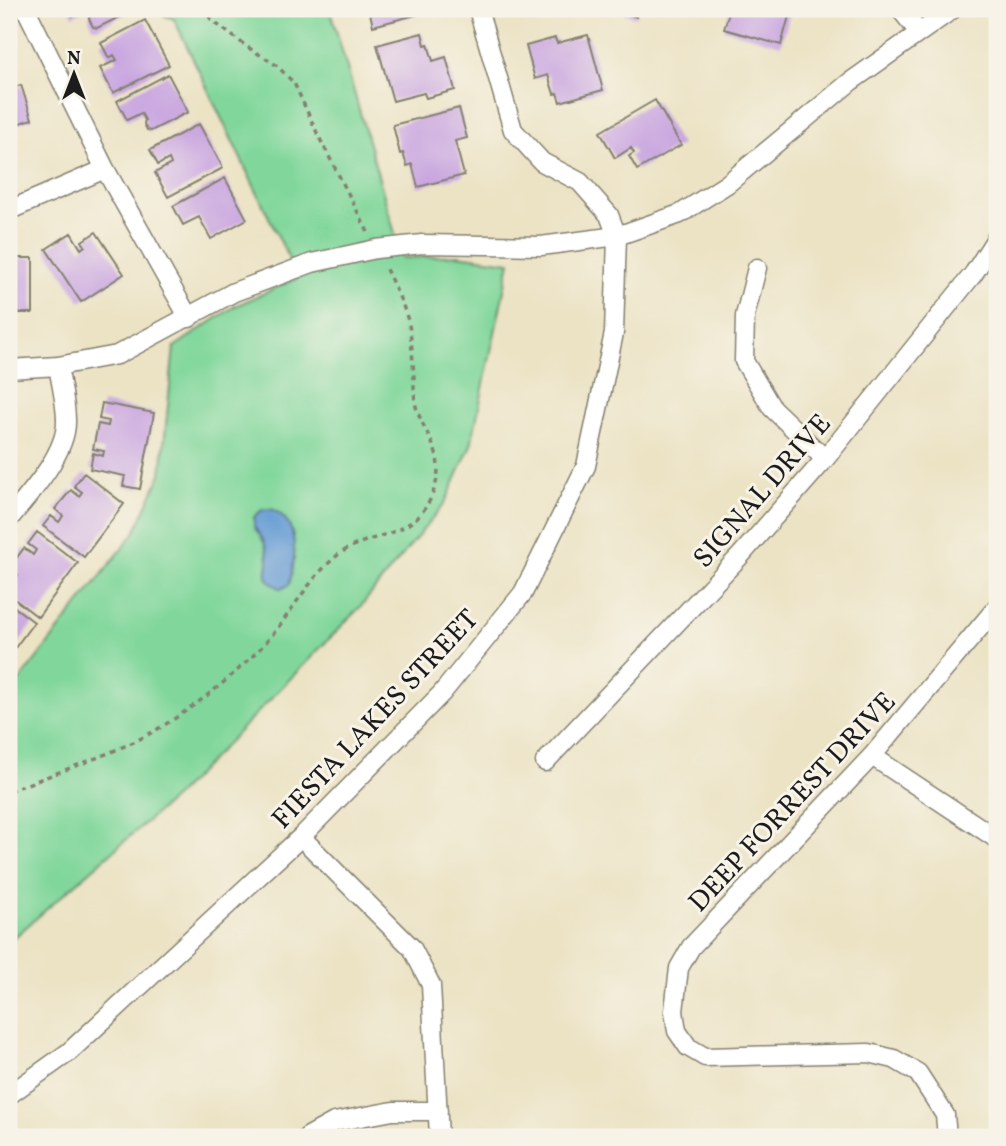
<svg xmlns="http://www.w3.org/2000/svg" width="1006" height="1146" viewBox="0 0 1006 1146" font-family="Vollkorn,serif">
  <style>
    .green { fill: #81d79b; stroke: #4e7a5c; stroke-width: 2 }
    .water { fill: #689dd4; stroke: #425c78; stroke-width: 2 }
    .building { fill: #c9a6e0 }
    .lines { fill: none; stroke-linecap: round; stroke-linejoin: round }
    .minor-casing { stroke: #848070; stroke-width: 21 }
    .path { stroke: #848070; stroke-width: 3.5; stroke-dasharray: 5 5; stroke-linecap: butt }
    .minor { stroke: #fff; stroke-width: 18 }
    .labels { text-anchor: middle; stroke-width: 6; stroke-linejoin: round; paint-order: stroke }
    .street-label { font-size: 28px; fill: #1c1c1c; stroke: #f7f3e8 }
  </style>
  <rect width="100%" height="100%" fill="#f7f3e8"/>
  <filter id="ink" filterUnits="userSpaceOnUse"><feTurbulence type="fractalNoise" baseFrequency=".0143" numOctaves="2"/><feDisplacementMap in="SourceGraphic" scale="14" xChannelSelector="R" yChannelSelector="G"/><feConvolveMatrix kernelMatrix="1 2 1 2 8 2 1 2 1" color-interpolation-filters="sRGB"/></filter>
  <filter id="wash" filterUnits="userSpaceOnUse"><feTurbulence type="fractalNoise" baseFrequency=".00686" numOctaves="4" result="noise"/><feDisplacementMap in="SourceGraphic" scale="28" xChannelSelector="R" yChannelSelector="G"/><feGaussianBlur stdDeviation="1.57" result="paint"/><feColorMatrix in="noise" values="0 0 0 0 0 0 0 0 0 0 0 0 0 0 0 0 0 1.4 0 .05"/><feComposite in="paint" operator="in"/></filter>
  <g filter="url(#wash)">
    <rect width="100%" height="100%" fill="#ece3c5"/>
    <path class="green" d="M156 9H330L402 258 458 255 510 262 471 445 445 503 361 606 177 795 9 942V694L135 532 161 474 174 347 235 306 298 278 174 19 162 15Z"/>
    <path class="water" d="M271 509C301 520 296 561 289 585L281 589C277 586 271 584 268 579 265 573 268 568 268 562 268 547 263 537 254 527V517L262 510Z"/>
    <g id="blocks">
      <path class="building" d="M70 9H87L73 16Z
        M88 9H136L97 28 93 27 89 19 90 14Z
        M369 9H435V10L373 26Z
        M613 9H638L636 17Z
        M730 9H791L781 45 724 29Z
        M145 20 169 65 113 93 100 68 117 60 114 55 109 58 101 43Z
        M422 33 425 45 428 44 433 61 446 57 455 90 426 98 424 93 393 101 377 45Z
        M588 35 603 90 560 102 557 93 554 94 548 75 535 79 526 46 555 38 557 43Z
        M168 74 188 112 151 131 147 130 144 124 145 120 141 113 127 120 117 101Z
        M21 85 32 119 11 126 17 143 9 146V89Z
        M655 100 681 145 637 170 629 156 634 153 631 148 615 158 600 132Z
        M459 108 467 138 455 141 464 175 418 187 412 164 407 166 403 153 400 154 393 125Z
        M199 124 223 168 168 197 155 173 171 164 169 159 158 165 150 150Z
        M225 178 247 219 211 239 199 217 183 225 173 206Z
        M96 232 124 274 81 302 46 249 71 233 81 249 85 246 82 241Z
        M11 258H33V313H9V277H11Z
        M102 403 154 413 140 489 123 486 125 476 90 469 93 453 103 456 104 451 93 449 98 424 108 426 109 421 99 419Z
        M9 413 14 414 10 444 9 443Z
        M84 473 124 504 84 557 43 526 51 516 59 522 63 516 55 509 71 490 79 496 82 492 74 486Z
        M37 532 78 563 38 617 9 595V574L15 579 18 575 9 568 24 548 33 555 36 550 28 544Z
        M9 603 34 622 9 656Z"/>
    </g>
  </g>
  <g filter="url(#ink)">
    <use href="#blocks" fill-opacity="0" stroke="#848070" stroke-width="2"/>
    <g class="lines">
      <defs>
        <path id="minor" d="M26 9 105 169 189 318
          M900 9 919 32
          M12 209 105 169
          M757 268 745 316 744 361 772 408 825 459
          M9 369 58 366 117 355 234 292 312 263 376 249 422 244 541 246 617 236 680 214 727 184 850 82 953 9
          M9 519C29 495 67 453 66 421 66 403 61 384 58 366
          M872 756 997 839
          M545 762 741 555 825 459 974 273 997 237
          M301 837 412 948 431 985 439 1137
          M9 1095 69 1052 301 837 442 693 523 593 586 466 614 333 617 236 609 215 580 182 542 162 513 130 478 9
          M307 1137 334 1122 393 1111H438
          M947 1137 945 1115 918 1073 894 1059 869 1053 705 1057 688 1047 677 1031 674 1011 679 968 691 947 872 756 997 607"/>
      </defs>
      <use href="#minor" class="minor-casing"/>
      <path class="path" d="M202 9 214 22 246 46 276 65 294 83 319 137 368 232
        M9 791C48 776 89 762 127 745 174 724 233 679 267 641 290 615 306 583 333 559 366 529 416 543 434 490 446 454 428 441 417 410 414 401 414 389 414 379 413 363 412 347 410 331 407 309 394 287 385 267"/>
      <use href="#minor" class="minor"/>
    </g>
  </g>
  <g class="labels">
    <g class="street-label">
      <text transform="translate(761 490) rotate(-49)" y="10">SIGNAL DRIVE</text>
      <text transform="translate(374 718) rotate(-47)" y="10">FIESTA LAKES STREET</text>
      <text transform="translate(791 801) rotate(-47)" y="10">DEEP FORREST DRIVE</text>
    </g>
  </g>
  <rect width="1006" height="1146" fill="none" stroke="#f7f3e8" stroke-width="35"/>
  <g transform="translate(74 74)" stroke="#f7f3e8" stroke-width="5" paint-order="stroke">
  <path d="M0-5L12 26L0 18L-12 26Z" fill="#1c1c1c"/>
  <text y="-10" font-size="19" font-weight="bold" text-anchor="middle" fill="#1c1c1c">N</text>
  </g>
</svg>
